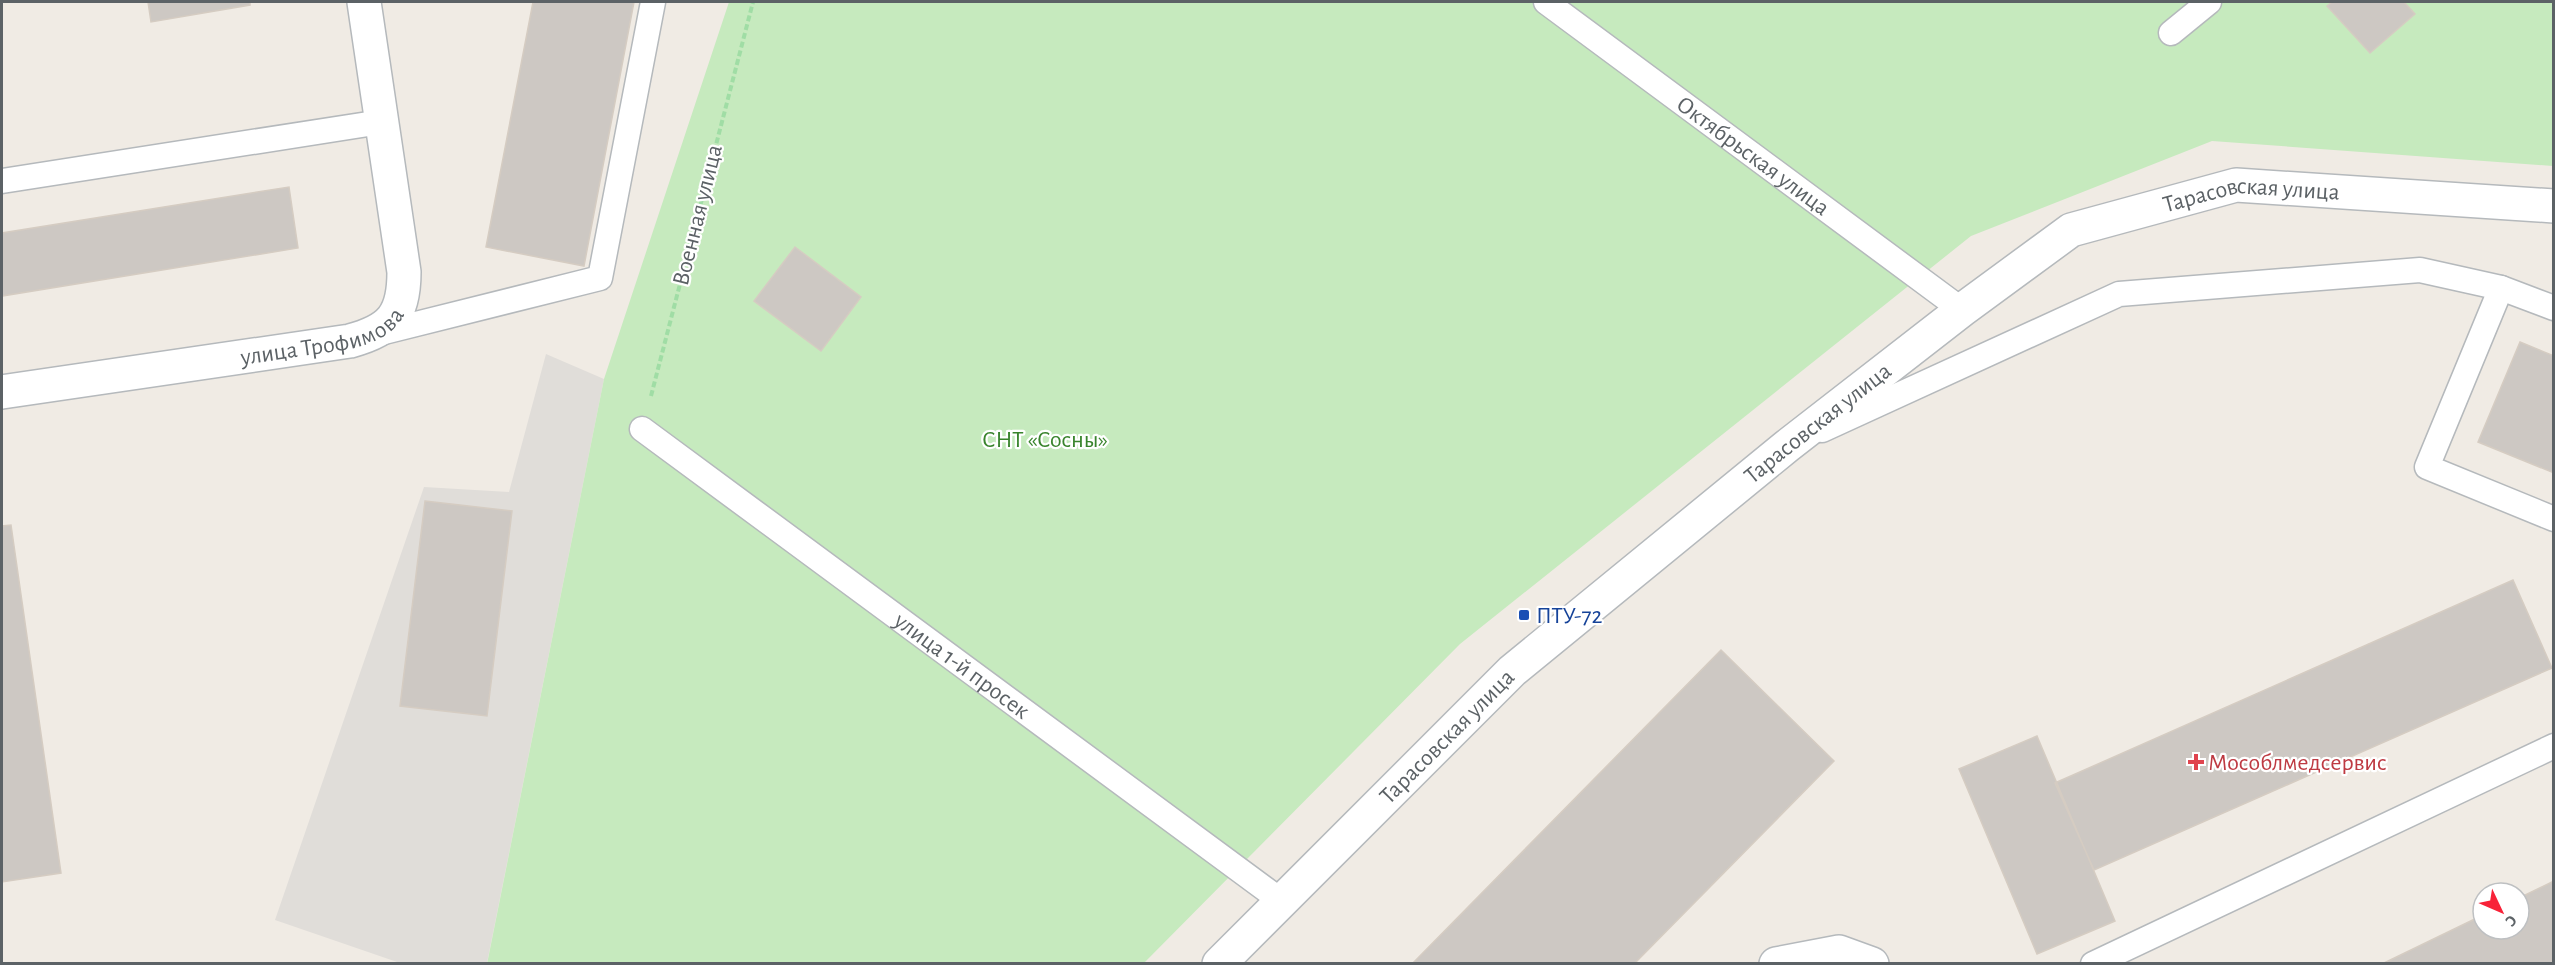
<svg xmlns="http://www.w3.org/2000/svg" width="2555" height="965" viewBox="0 0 2555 965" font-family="'Alegreya Sans',sans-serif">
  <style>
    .industrial { fill: #e0ddd9 }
    .green { fill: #c6eabe }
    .building { fill: #cdc8c3; stroke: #d5ccc2; stroke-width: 1.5 }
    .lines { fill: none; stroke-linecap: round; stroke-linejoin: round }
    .service-casing { stroke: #b5b9bc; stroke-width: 27 }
    .minor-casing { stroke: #b5b9bc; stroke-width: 36 }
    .tertiary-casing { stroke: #b5b9bc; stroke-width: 36 }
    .path { stroke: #a0dda5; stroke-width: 4; stroke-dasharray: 6 3; stroke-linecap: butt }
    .service { stroke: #fff; stroke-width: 24 }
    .minor { stroke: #fff; stroke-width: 33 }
    .tertiary { stroke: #fff; stroke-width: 33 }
    .transit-dot { fill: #1a4fb4; stroke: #fff; stroke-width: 2 }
    .health-dot { fill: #e0444e; stroke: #fff; stroke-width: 2 }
    .labels { text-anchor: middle; stroke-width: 4.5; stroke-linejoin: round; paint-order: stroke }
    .street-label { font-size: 24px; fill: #5c6266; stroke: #fff }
    .park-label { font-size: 24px; fill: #39842d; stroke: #fff }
    .transit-label { font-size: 24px; fill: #164399; stroke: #fff; text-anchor: start }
    .health-label { font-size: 24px; fill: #be3a42; stroke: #fff; text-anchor: start }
  </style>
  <rect width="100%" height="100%" fill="#f0ebe4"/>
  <path class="industrial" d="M546 354 604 379 487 963H400L275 920 424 487 509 492Z"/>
  <path class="green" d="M729 2H2553V166L2212 141 1971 236 1460 644 1144 963 487 964 604 379Z"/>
  <path class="building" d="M148 2H250V5L151 22Z
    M533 2H634L584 266 486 247Z
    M2332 2H2404L2415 14 2370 53 2327 6Z
    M289 187 298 248 2 296V233Z
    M795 247 861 297 821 351 754 301Z
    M2520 342 2554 356V473L2478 442Z
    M425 501 512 511 487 716 400 706Z
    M11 525 61 873 2 882V526Z
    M2513 580 2552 668 2094 870 2055 783Z
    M1721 650 1834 761 1634 964H1412Z
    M2037 736 2115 921 2037 954 1959 769Z
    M2554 881V964H2382L2483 915V929H2519V898Z"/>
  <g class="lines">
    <defs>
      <g id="service">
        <path id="s1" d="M1546 2 1962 310"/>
        <path d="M2171 33 2209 2"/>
        <path d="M2 181 381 122"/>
        <path d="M2501 288 2427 467 2554 519"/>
        <path d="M376 334 600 278 653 2"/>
        <path id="s2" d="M642 429 1280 900"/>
        <path d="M1822 430 2119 294 2420 270 2501 288 2554 308"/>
        <path d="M2093 964 2554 746"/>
      </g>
      <g id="minor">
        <path id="s3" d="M2 392 350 341C391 330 404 315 404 272L364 2"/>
        <path d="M1776 964 1839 952 1872 964"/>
      </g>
      <g id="tertiary">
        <path id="s4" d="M1219 964 1512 671 1787 446 1962 310 2071 230 2236 185 2554 206"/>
      </g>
    </defs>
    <use href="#service" class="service-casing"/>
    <use href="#minor" class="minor-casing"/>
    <use href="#tertiary" class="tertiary-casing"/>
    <path class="path" d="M651 396 753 2"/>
    <use href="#service" class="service"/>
    <use href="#minor" class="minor"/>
    <use href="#tertiary" class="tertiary"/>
  </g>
  <rect class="transit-dot" x="1518" y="609" width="12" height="12" rx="3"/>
  <path class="health-dot" d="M2193 753h6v6h6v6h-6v6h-6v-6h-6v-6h6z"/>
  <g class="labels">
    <g class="street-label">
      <text dy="8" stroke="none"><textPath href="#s1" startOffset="258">Октябрьская улица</textPath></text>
      <text dy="8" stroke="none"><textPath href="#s4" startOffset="1312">Тарасовская улица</textPath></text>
      <text transform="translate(697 215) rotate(-76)" y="8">Военная улица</text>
      <text dy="8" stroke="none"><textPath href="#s3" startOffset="326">улица Трофимова</textPath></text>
      <text dy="8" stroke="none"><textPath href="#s4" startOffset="808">Тарасовская улица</textPath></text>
      <text dy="8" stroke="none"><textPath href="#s2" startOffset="398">улица 1-й просек</textPath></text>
      <text dy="8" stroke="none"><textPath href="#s4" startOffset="322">Тарасовская улица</textPath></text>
    </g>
    <g class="park-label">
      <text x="1045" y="447">СНТ «Сосны»</text>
    </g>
    <g class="transit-label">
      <text x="1536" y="623">ПТУ-72</text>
    </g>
    <g class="health-label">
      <text x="2208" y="770">Мособлмедсервис</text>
    </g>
  </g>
  <rect width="2555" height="965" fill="none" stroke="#5c6266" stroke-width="6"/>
  <g transform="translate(2501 911) rotate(134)"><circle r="28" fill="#ffffff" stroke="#bec0c2" stroke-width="1.5"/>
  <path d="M0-4.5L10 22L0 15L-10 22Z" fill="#f82238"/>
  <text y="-9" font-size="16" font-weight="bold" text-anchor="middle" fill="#5c6266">С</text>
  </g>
</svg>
